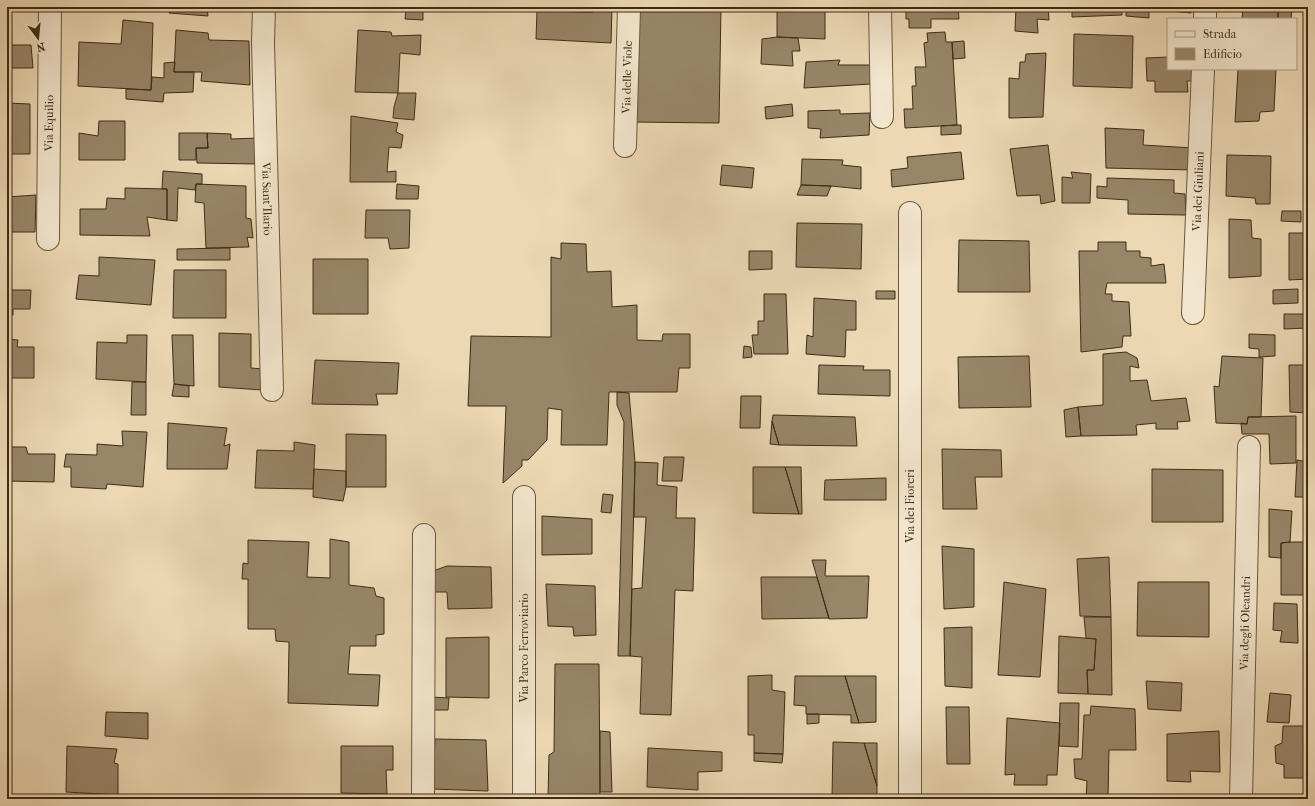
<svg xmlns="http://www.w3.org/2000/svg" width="1315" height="806" viewBox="0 0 1315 806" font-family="'IM FELL French Canon',serif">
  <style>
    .building { fill: #988669; stroke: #3e2c17 }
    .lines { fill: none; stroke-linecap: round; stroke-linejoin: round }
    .minor-casing { stroke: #6a573e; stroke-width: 24 }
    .minor { stroke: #f3e6ce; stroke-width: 22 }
    .labels { text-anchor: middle; stroke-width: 4; stroke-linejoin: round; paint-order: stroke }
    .street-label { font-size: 12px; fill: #3e2c17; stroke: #f3e6ce }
  </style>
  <rect width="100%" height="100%" fill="#ecd9b4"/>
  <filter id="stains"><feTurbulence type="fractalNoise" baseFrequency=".005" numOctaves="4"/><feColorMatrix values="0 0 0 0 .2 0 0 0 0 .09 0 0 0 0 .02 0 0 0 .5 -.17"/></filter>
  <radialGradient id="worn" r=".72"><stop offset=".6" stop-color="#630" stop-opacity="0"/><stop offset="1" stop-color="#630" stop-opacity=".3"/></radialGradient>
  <path class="building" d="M171 7H207L208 16 169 13Z
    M549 7H593V12L549 11Z
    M593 7H612L611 43 536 39 537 11 593 12Z
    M633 7H721L719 123 632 122Z
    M777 7 825 8V39L777 37Z
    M906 7H958L959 19H931V28H909V19H906Z
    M1016 7H1048L1049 20 1037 19 1038 33 1015 31Z
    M1072 7H1122V15L1072 17Z
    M1126 7H1191V13L1149 9V18L1126 16Z
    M1243 7 1278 8V19H1242Z
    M1278 7H1292L1291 19H1278Z
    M423 9V20L405 19 406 10Z
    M123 20 153 23 151 90 78 86 79 42 121 44Z
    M176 30 208 33 209 40 249 41 250 85 201 81 202 72H174Z
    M358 30 391 32 392 36 421 35 420 55 400 53 398 93 355 92Z
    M945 32 946 42H952L957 125 905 128 904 109H913L912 86H916L915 67H926L924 43 928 42 927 33Z
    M1074 34 1133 36 1132 88 1073 86Z
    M777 37 798 38 800 51H792L793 66 761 64 762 39Z
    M964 41 965 58 953 59 952 42Z
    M7 45H31L33 68H7Z
    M1046 53 1043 117 1009 118V78L1019 79 1020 62H1025L1026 54Z
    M1168 57V69H1195V81H1187L1188 92H1155V81H1147L1146 58Z
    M840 60 838 65H870L871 84 804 88 806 62Z
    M175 62 174 72H194L193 92 164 93 163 102 126 99V89L151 90 152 77 164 78V63Z
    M1238 69H1276L1274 111 1260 112 1259 121 1235 122Z
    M398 93H416L414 120 393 118 394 107Z
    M7 103 30 104V154H7Z
    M792 104 793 116 766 119 765 107Z
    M840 110V114L870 113 869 135 820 138 821 129 808 128V111Z
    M351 116 398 123 396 132 403 135 401 148 389 147 387 172 396 171V182H350Z
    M99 121H125V160H79V133L98 136Z
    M957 125H961V134L941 135V126Z
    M1105 128 1144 130 1143 145 1193 148 1194 170 1106 168Z
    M179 133H207L208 148H196V160H179Z
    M207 133 231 134V139L259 138 258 164 197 163 196 148H208Z
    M1048 145 1055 201 1041 204 1040 195 1017 196 1010 149Z
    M961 152 964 179 892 187 891 170 908 168 907 157Z
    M1227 155 1271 156 1270 204H1256L1255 198 1226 196Z
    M802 159 843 160 842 165 861 167V189L831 186 801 185Z
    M722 165 754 168 752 188 720 185Z
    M163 171 202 174V184H196L195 190 178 188 177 221 167 220V189H162Z
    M1071 172 1091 174 1090 203H1062V177L1073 178Z
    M1107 178 1174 180V193L1185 194 1186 215 1128 214V200L1097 198V186L1107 187Z
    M196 184 246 186V218L251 219 253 238 247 237 249 247 206 248 204 203 195 202Z
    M397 184 419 186 418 199H396Z
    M801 185 831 186 827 196 797 195Z
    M125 188 167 189V220L147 217 150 236 80 235V209H106L107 198 125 199Z
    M36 195 35 232H7V197Z
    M366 210H410L409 248 390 249 388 238H365Z
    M1282 211H1301V222L1281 221Z
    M1229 219 1251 220 1252 238 1261 239V276L1229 278Z
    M797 223 862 224 861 269 796 267Z
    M1289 233H1308V279L1289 280Z
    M959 240 1029 241 1030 292H958Z
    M1098 242H1126V251H1140V257L1151 258V266L1164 264 1166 283H1107L1105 294H1112V301L1129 302 1131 336H1123L1122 347 1081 352 1079 251H1098Z
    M561 243 586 244 587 272 611 271 612 307 637 305V340L662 341 663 334H690V368H679L677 392H609L607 445H561L562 410 548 408 547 440 528 460H522V466L503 483 506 406H468L471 336 551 337V257L561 259Z
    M230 248V260H177V249Z
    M749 251H772V269L749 270Z
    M99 257 155 260 151 305 76 299 79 275 99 276Z
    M313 259H368V314H313Z
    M174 270H226V318H173Z
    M1298 289V303L1273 304V290Z
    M7 290H31L30 309H13V315H7Z
    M876 291H895V299H876Z
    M764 294H786L788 354H754L752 335H758V321H764Z
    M814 298 856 301V330H846L845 357 806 354 807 335 813 337Z
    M1284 314H1308V328L1284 329Z
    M219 333 251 334V368L263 369 262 390 219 387Z
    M1249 334 1275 335V356L1259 357V349L1249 348Z
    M127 335H147L146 382 96 379 97 342 127 343Z
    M172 335H193L194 386 174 384Z
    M7 339 18 340 17 347H34V378H7Z
    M744 346 751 347 752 357 743 358Z
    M1126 352 1137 358 1139 368 1130 366V381L1147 380 1151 401 1186 398 1190 421 1177 422 1178 429H1156V423L1136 425 1137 435 1081 436 1078 407 1103 405V354Z
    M1029 356 1031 407 959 408 958 357Z
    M1222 356 1263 358 1261 417H1248L1247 424 1216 423 1214 386 1219 387Z
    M315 360 399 363 397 394H376L378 405 312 404Z
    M819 365 864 366 863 370H890V396L818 394Z
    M1289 365H1308V413L1290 412Z
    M132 382H146V415H131Z
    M174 384 189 386V397L172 396Z
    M617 392 629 393 635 462 630 656H618L624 422 617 405Z
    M741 396H761L760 428H740Z
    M1078 407 1081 436 1066 437 1064 410Z
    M773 415 855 417 857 446 779 445 772 421Z
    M1296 416V463L1270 464 1269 434H1242L1241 423 1247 424 1248 417Z
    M772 421 779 445 770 444Z
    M168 423 227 428 224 446 230 444 227 469H167Z
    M122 431 147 432 143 487 107 484 106 489 71 487V467H64L66 454 97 455V444L123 446Z
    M346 434 386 435V487H346Z
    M7 440H9L8 447H26L28 454H55L54 482 7 481Z
    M294 442 315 445 313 489 255 488 257 450 294 451Z
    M942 449 1001 450 1002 477H975L977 509H943Z
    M664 457H684L682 481H662Z
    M1297 460 1308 462V497H1295Z
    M635 462 658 463 657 485 677 487 676 518H695L693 591 675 590 671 715 640 714 642 657 630 656 632 589 642 588 646 517H634Z
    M753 467H785L799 514 753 513Z
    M785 467H801L802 514H799Z
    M314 469 346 471V487L343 501 313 497Z
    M1152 469 1223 470V522H1152Z
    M886 478V500H824L825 480Z
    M603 494 613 495 611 513 601 512Z
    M1269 509 1292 511 1290 542 1281 543V558L1269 557Z
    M542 516 592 519V554L542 555Z
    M330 539 349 542V585L374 588 376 596 384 598V634L376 635V646H350L348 674 380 675 378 706 288 703 289 642 276 641 275 629H248V579H242L243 563 248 564V540L309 542 307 577 330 578Z
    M1290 542H1308V595H1281V543Z
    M942 546 974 549V607L944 609Z
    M1109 557 1111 617 1080 616 1077 559Z
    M812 560H826L825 576H869L867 618 829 619Z
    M447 566 491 567 492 608 448 609 447 592H433V571Z
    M761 577H817L829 618 762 619Z
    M1004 582 1046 589 1040 677 998 675Z
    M1138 582H1209V637L1137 636Z
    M546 584 595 586 596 635 574 636 573 627 548 626Z
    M1274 603 1297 604 1298 643 1280 642 1282 631 1273 630Z
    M1084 617H1111L1112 695 1088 694 1087 670H1094L1096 639 1086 638Z
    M972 627V688L945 686 944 628Z
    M1059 636 1096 639 1094 670H1087L1088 694 1058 693Z
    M489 637V698L446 697V638Z
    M555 664H599L600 799H548L549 755 554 752Z
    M772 675V690L785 692 783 754 754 753V735H748V676Z
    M795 676H845L859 723H851V715L806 714V706L794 705Z
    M845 676H876V722L859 723Z
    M1146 681 1182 683 1181 711 1148 709Z
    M1270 693 1291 695 1289 723 1267 722Z
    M431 697 449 698 448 710H431Z
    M1060 703H1079L1078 747 1059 746Z
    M1091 706 1135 709 1136 750H1109L1108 799H1086L1087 781 1075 778 1074 759H1082L1084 715H1090Z
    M946 707H969L970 764H947Z
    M106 712 148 713V739L105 736Z
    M807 714H819V723L807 724Z
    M1007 718 1060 723 1057 775H1047V785H1014L1015 774 1005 775Z
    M1283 726H1308V778H1284V765L1276 763 1275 746 1282 743Z
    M600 731 610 732 612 792H600Z
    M1219 731 1220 772 1190 771 1191 782 1167 781V734Z
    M435 739 486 740 488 791 433 789Z
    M833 742 864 743 877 786V799H832Z
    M864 743H877V786Z
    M67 746 117 749 114 763 118 764V795L66 792Z
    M341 746H393V770H386L387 794 341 793Z
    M648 748 722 752V771L698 772V790L647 787Z
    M754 753 783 754 782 763 754 761Z"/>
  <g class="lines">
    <defs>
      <g id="minor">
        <path id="s1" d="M264 7 263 43 272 390"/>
        <path d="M880 7 882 117"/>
        <path d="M1205 19V7"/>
        <path id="s2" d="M625 146 629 7"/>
        <path d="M910 213V799"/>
        <path id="s3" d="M48 239 50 7"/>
        <path id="s4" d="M1193 313 1203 69"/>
        <path d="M423 799 424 535"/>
        <path d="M524 799V497"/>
        <path id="s5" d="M1241 799 1249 447"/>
      </g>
    </defs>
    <use href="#minor" class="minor-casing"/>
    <use href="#minor" class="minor"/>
  </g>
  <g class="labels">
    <g class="street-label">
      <text dy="4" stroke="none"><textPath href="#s2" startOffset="69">Via delle Viole</textPath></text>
      <text dy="4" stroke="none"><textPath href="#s3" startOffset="116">Via Equilio</textPath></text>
      <text dy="4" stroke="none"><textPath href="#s4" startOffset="122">Via dei Giuliani</textPath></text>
      <text dy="4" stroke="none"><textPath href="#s1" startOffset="192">Via Sant'Ilario</textPath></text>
      <text transform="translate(910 506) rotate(-90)" y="4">Via dei Fioreri</text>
      <text dy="4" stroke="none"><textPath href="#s5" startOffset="176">Via degli Oleandri</textPath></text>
      <text transform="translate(524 648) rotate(-90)" y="4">Via Parco Ferroviario</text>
    </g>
  </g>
  <rect width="1315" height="806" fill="none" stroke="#ecd9b4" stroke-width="24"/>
  <rect x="8" y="8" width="1299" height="790" fill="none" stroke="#3e2c17" stroke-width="2"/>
  <rect x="12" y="12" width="1291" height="782" fill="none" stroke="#3e2c17"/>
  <rect x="1167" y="18" width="130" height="52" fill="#f3e6ce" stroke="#ab9c85"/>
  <rect x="1175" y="31" width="20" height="6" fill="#f3e6ce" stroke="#ab9c85"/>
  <text x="1203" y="38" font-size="12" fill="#3e2c17">Strada</text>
  <rect x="1175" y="48" width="20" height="12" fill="#988669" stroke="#ab9c85"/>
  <text x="1203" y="58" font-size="12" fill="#3e2c17">Edificio</text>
  <g transform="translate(38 38) rotate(164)" stroke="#f3e6ce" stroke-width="3" paint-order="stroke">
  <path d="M0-3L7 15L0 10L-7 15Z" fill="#3e2c17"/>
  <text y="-6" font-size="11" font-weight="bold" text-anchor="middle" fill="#3e2c17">N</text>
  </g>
  <rect width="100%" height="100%" filter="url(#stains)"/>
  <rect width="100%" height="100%" fill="url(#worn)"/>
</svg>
